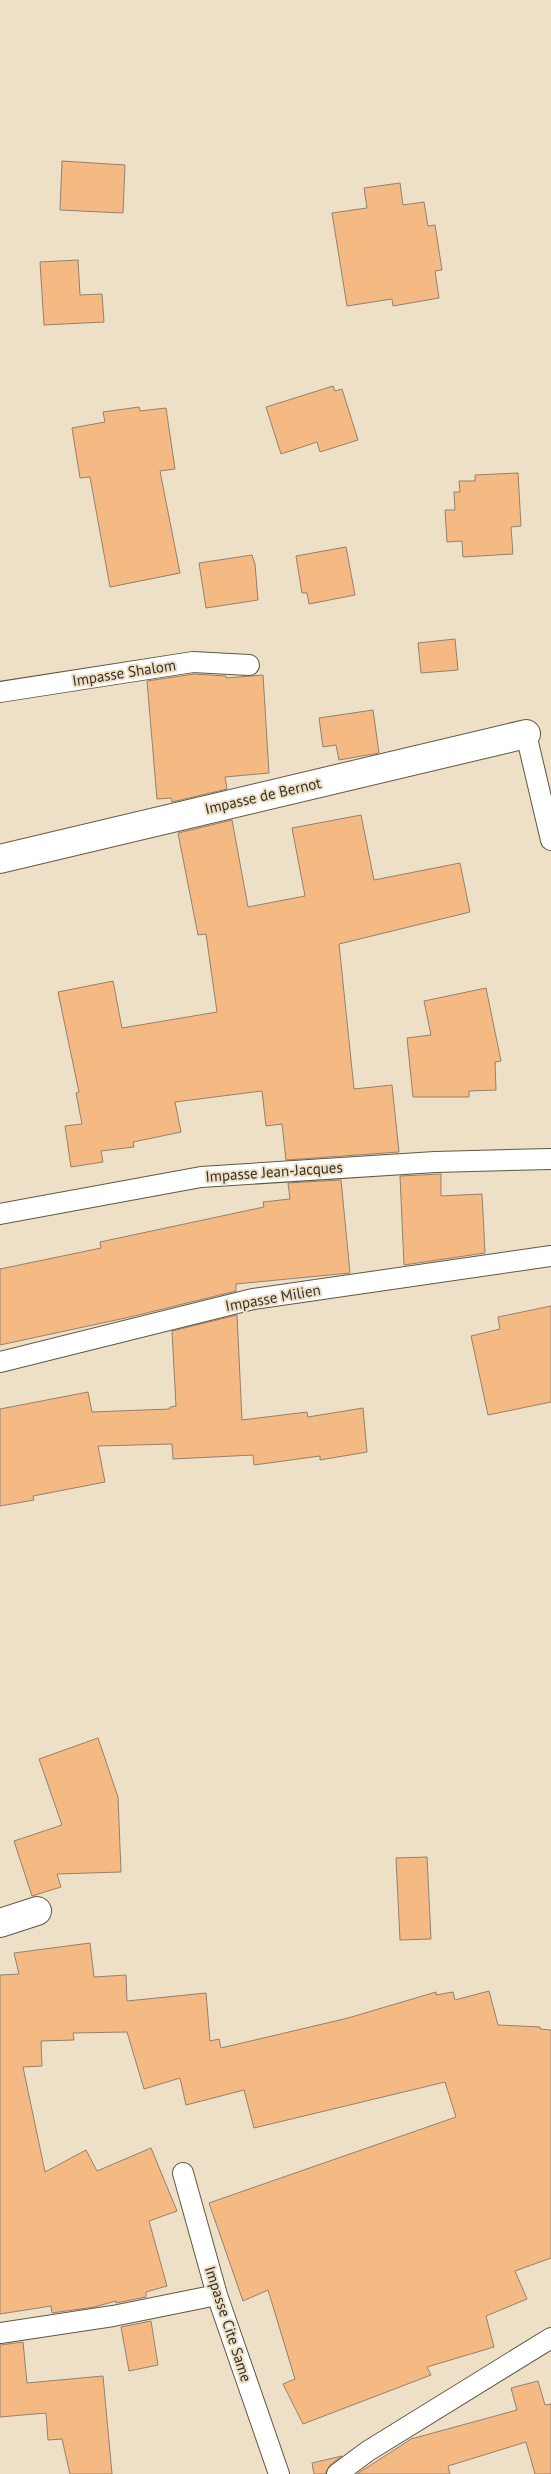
<svg xmlns="http://www.w3.org/2000/svg" width="551" height="2474" viewBox="0 0 551 2474" font-family="'PT Sans',sans-serif">
  <style>
    .building { fill: #f5ba84; stroke: #95806e }
    .lines { fill: none; stroke-linecap: round; stroke-linejoin: round }
    .lane-casing { stroke: #625741; stroke-width: 22 }
    .street-casing { stroke: #625741; stroke-width: 30 }
    .lane { stroke: #fff; stroke-width: 20 }
    .street { stroke: #fff; stroke-width: 28 }
    .labels { text-anchor: middle; stroke-width: 4; stroke-linejoin: round; paint-order: stroke }
    .street-label { font-size: 15px; fill: #363127; stroke: #ede0c6 }
  </style>
  <rect width="100%" height="100%" fill="#ede0c6"/>
  <path class="building" d="M62 161 125 165 123 213 60 210Z
    M400 183 403 205 424 202 428 226 435 225 442 270 435 271 439 298 393 306 392 299 347 306 332 213 367 208 364 188Z
    M78 260 80 295 102 294 104 322 44 325 40 262Z
    M333 386 335 391 342 389 358 440 320 452 317 442 281 454 266 407Z
    M139 407 140 411 166 408 175 469 160 471 180 573 110 587 90 477 80 478 72 428 105 422 103 412Z
    M518 473 521 526 511 527 513 554 463 557 462 541 447 542 445 510H455L454 492H460L459 481H475V475Z
    M346 547 355 595 309 604 307 593H302L296 556Z
    M252 555 255 564 258 600 206 608 199 563Z
    M455 639 458 670 421 673 418 643Z
    M194 674 226 676V678L263 675 269 773 225 777 227 789 172 802 171 798 157 799 147 681Z
    M373 710 379 753 339 760 336 745 323 747 319 718Z
    M361 815 374 880 460 863 470 912 339 944 354 1089 392 1085 399 1152 286 1160 282 1124 266 1126 262 1091 175 1102 181 1132 133 1142 134 1147 101 1151 103 1162 71 1167 65 1126 82 1124 76 1093 79 1092 58 992 113 981 122 1028 217 1012 206 934 198 935 178 833 232 820 248 907 305 896 292 828Z
    M486 988 501 1061 495 1062 496 1090 469 1091V1097H413L407 1038 431 1035 424 1001Z
    M441 1174V1196L482 1194 485 1253 404 1265 400 1176Z
    M341 1180 350 1273 236 1284V1291L130 1317 0 1345V1269L101 1248 100 1242 264 1207 263 1202 290 1199 288 1183Z
    M551 1306V1402L488 1415 471 1336 500 1329 498 1317Z
    M237 1315 242 1420 307 1412 308 1417 363 1408 367 1452 320 1460V1456L254 1465 253 1455 173 1459 172 1444 98 1446 105 1482 33 1496 34 1500 0 1506V1409L88 1392 92 1412 170 1409V1407L176 1406 172 1331Z
    M98 1738 118 1797 121 1872 57 1874 61 1887 32 1896 14 1841 62 1825 39 1759Z
    M427 1857 431 1939 400 1940 396 1858Z
    M90 1943 94 1977 126 1975 127 2001 206 1993 210 2041 219 2039 221 2048 348 2018 436 1992V1995L453 1992 455 2000 489 1991 498 2025 540 2027V2029L551 2030V2258L515 2271 527 2299 486 2316 494 2347 427 2367 431 2375 303 2424 283 2384 295 2379 268 2290 243 2301 209 2203 456 2117 445 2082 254 2128 244 2090 186 2105 180 2078 144 2089 127 2032 73 2033 74 2040 41 2041 42 2066 23 2067 45 2172 86 2150 97 2171 151 2148 177 2211 149 2221 167 2286 146 2292V2297L116 2303V2301L94 2307 52 2313 51 2306 0 2314V1975L19 1974 14 1953Z
    M151 2321 158 2365 129 2371 121 2327Z
    M23 2342 27 2383 103 2376 112 2474H70L62 2439 48 2440 46 2413 0 2417V2345Z
    M538 2381 545 2405 551 2404V2474H535L526 2442 448 2466 450 2474H357L411 2439 517 2410 511 2388Z
    M342 2456 330 2465 325 2474H314L312 2463Z"/>
  <g class="lines">
    <defs>
      <path id="lane" d="M0 692 193 662 249 665
        M526 734 551 840
        M0 1214 201 1177 435 1162 551 1159
        M0 1362 253 1299 551 1256
        M183 2173 217 2295 279 2474
        M0 2333 113 2316 217 2295
        M337 2474 368 2451 551 2338"/>
      <path id="street" d="M0 859 526 734
        M0 1923 37 1911"/>
    </defs>
    <use href="#lane" class="lane-casing"/>
    <use href="#street" class="street-casing"/>
    <use href="#lane" class="lane"/>
    <use href="#street" class="street"/>
  </g>
  <g class="labels">
    <g class="street-label">
      <text transform="translate(124 673) rotate(-9)" y="5">Impasse Shalom</text>
      <text transform="translate(263 796) rotate(-13)" y="5">Impasse de Bernot</text>
      <text transform="translate(274 1172) rotate(-4)" y="5">Impasse Jean-Jacques</text>
      <text transform="translate(273 1298) rotate(-10)" y="5">Impasse Milien</text>
      <text transform="translate(228 2324) rotate(72)" y="5">Impasse Cite Same</text>
    </g>
  </g>
</svg>
